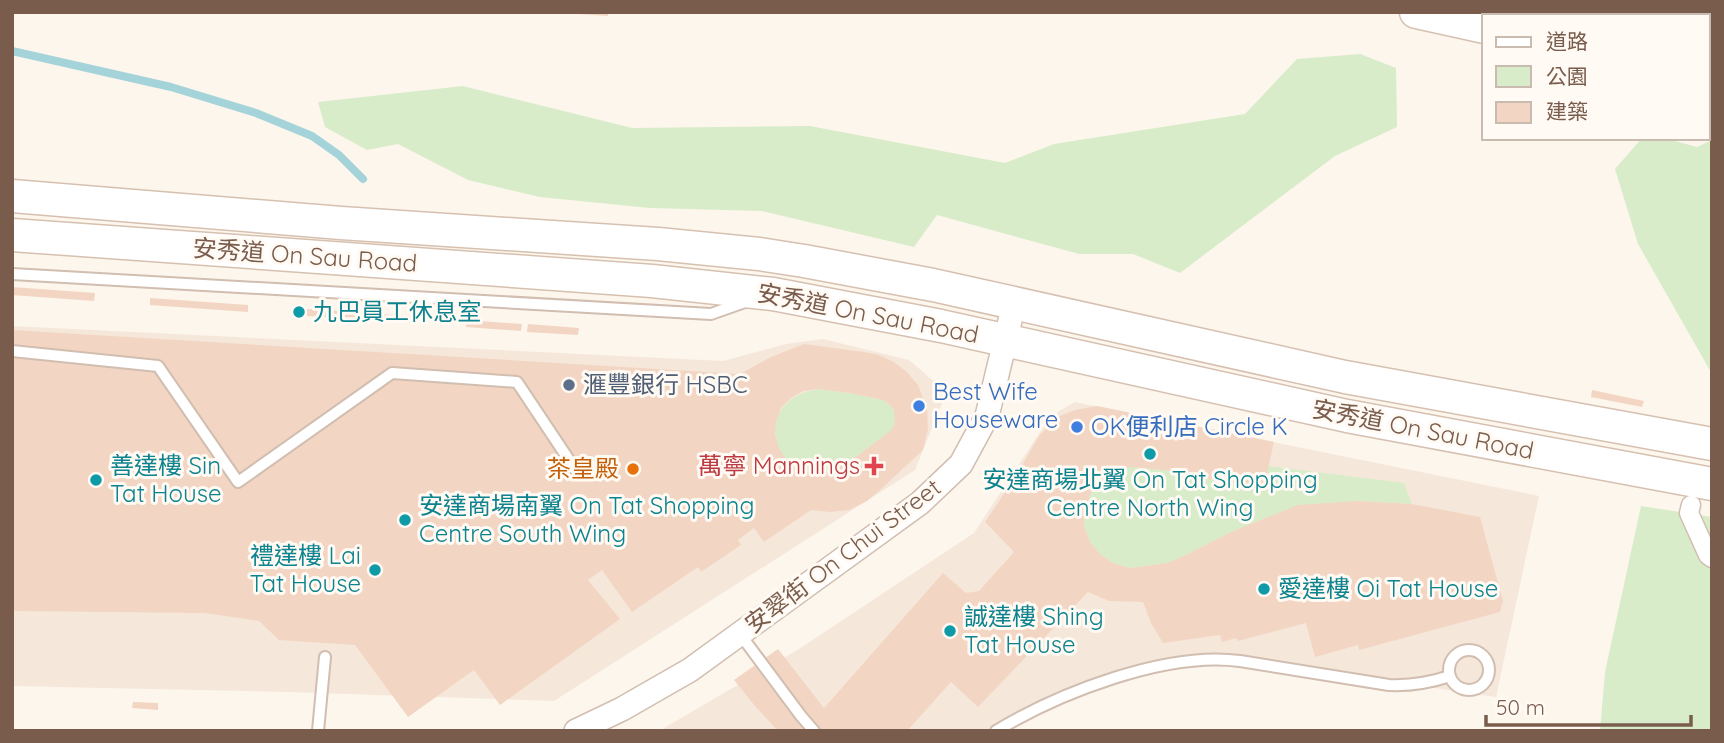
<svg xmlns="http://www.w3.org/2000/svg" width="1724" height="743" viewBox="0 0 1724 743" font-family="Quicksand,'Noto Sans TC',sans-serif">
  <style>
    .residential { fill: #f5e8da }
    .green { fill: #d8ecc9 }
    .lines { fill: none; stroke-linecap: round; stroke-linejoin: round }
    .stream { stroke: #a5d3da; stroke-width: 8 }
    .building { fill: #f3d5c3; fill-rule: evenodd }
    .service-casing { stroke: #d1beb0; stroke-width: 14 }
    .pedestrian-casing { stroke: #d1beb0; stroke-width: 21 }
    .minor-casing { stroke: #d1beb0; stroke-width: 26 }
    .secondary-casing { stroke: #d6c0b0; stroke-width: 35 }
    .service { stroke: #fff; stroke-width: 10 }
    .pedestrian { stroke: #fff; stroke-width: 18 }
    .minor { stroke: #fff; stroke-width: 23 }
    .secondary { stroke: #fff; stroke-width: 32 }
    .culture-dot { fill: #0f9aa8; stroke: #fffaf3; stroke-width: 2.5 }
    .service-dot { fill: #5c6f8a; stroke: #fffaf3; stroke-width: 2.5 }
    .shop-dot { fill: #3f7fe0; stroke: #fffaf3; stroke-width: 2.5 }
    .health-dot { fill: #e0444e; stroke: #fffaf3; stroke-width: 2.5 }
    .food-dot { fill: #e8710a; stroke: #fffaf3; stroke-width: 2.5 }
    .labels { text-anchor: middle; stroke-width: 6; stroke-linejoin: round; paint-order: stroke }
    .street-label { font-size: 24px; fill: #7a5c4d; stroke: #fffaf3 }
    .culture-label { font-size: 24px; fill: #0d838f; stroke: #fffaf3; text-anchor: start }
    .service-label { font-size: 24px; fill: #4e5e75; stroke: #fffaf3; text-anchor: start }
    .shop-label { font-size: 24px; fill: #366cbe; stroke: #fffaf3; text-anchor: start }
    .health-label { font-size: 24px; fill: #be3a42; stroke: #fffaf3; text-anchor: end }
    .food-label { font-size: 24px; fill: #c56008; stroke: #fffaf3; text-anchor: end }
  </style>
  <rect width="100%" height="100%" fill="#fdf6ec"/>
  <path class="residential" d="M12 326 723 361 786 344 823 339 909 360 936 383 943 401 915 470 554 701 288 692 12 686Z
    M1075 402 1539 496 1496 697 1218 656 1145 666 1057 697 1006 731H659L799 649 974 533 1044 426 1059 411Z"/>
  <path class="green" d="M1360 54 1396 68 1397 127 1335 156 1180 273 1133 254H1079L937 215 914 247 762 211 650 208 540 197 468 180 398 144 367 150 325 127 318 102 463 86 632 128 810 126 1005 163 1054 144 1245 114 1297 59Z
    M1642 138H1664L1697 147 1712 140V374L1638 244 1615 169Z
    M818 389 850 393 883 400C891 404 897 411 895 422 893 433 881 438 873 444 850 462 819 486 791 463 785 459 781 453 778 446 767 414 789 394 818 389Z
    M1268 466 1404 483 1412 504 1357 501 1231 532 1184 556 1167 563 1131 568 1115 564 1101 555 1090 542 1084 526 1085 508 1091 493 1101 479 1116 470 1132 467 1172 471 1262 491Z
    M1641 506 1712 517V731H1600L1605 672Z"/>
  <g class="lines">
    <path class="stream" d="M12 51 171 87 256 113 312 136 339 155 363 179"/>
  </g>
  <path class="building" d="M577 12H608V16L577 14Z
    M12 287 95 293 94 301 12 295Z
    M150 298 248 305V312L150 305Z
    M307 309 357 312V319L307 316Z
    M362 313 411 316V323L361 320Z
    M467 320 522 324 521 331 466 327Z
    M528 324 579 328 578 335 527 332Z
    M12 330 740 374 771 357 804 344 864 352 879 355 894 362 907 372 918 385 927 408 928 429 923 450 880 490 867 501 849 510 830 512 811 510 764 542 754 528 738 540 741 545 701 572 698 567 632 612 602 570 588 580 620 619 500 705 474 670 408 717 355 645 279 640 259 621 204 613 12 611ZM818 389 850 393 883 400 887 402 894 410 895 421 894 426 890 431 860 454 835 469 823 473 809 472 796 468 786 459 779 448 775 435 776 422 781 408 791 398 803 391Z
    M1592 390 1644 401 1642 407 1591 397Z
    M1097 406 1274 442 1263 491 1172 471 1132 467 1116 470 1101 479 1091 493 1085 508 1084 526 1090 542 1101 555 1115 564 1131 568 1167 563 1184 556 1231 532 1298 505 1357 501 1412 504 1480 517 1503 601 1500 612 1359 650 1358 645 1315 657 1306 623 1238 641 1236 638 1222 642 1220 635 1163 643 1151 623 1143 602 1109 601 1088 592 978 707 951 682 907 731H778L755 706 734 680 778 649 824 708 943 573 966 593 979 591 1014 552 985 522 1014 479 1039 436 1057 417 1075 410Z
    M133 702 158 703V710L132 708Z"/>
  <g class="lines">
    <defs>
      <path id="service" d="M12 274 711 314 745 302
        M12 351 158 366 238 482 392 373 517 382 575 469
        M740 634 801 716 814 731
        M1449 670a20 20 0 1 1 40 0a20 20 0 1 1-40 0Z
        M318 731 325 657
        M996 731C1059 693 1166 651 1240 661L1389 685C1411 686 1429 683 1450 676"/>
      <path id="pedestrian" d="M1691 505 1689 513 1708 555 1712 558"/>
      <path id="minor" d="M576 731 622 709 690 670 920 503 961 464 987 416 1014 304"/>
      <path id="secondary" d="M1416 12 1484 27
        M1708 76 1712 77
        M12 196 341 223 658 244 759 254 804 261 933 285 1345 377 1712 444
        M12 235 652 281 773 294 941 326 1347 416 1712 484"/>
    </defs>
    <use href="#service" class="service-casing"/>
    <use href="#pedestrian" class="pedestrian-casing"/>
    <use href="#minor" class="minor-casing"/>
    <use href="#secondary" class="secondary-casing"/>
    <use href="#service" class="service"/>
    <use href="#pedestrian" class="pedestrian"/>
    <use href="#minor" class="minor"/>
    <use href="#secondary" class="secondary"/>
  </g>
  <g class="culture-dot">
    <circle cx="299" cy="312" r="7"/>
    <circle cx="1150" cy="454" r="7"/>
    <circle cx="96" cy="480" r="7"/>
    <circle cx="405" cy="520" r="7"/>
    <circle cx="375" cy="570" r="7"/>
    <circle cx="1264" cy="589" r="7"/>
    <circle cx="950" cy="631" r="7"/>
  </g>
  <circle class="service-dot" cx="569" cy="385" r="7"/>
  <g class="shop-dot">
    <circle cx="919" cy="406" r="7"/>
    <circle cx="1077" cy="427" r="7"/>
  </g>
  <path class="health-dot" d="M870.5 455.5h7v7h7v7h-7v7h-7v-7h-7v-7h7z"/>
  <circle class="food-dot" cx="633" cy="469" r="7"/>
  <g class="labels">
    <g class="street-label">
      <text transform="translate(305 256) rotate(4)" y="8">安秀道 On Sau Road</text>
      <text transform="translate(868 314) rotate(11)" y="8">安秀道 On Sau Road</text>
      <text transform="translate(1423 430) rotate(11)" y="8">安秀道 On Sau Road</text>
      <text transform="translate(843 556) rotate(-37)" y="8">安翠街 On Chui Street</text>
    </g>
    <g class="culture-label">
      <text x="313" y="320">九巴員工休息室</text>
      <text x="110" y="474">善達樓 Sin<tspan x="110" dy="28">Tat House</tspan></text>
      <text x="1150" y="488" text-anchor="middle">安達商場北翼 On Tat Shopping<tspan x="1150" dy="28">Centre North Wing</tspan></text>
      <text x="419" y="514">安達商場南翼 On Tat Shopping<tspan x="419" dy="28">Centre South Wing</tspan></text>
      <text x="361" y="564" text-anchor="end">禮達樓 Lai<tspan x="361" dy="28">Tat House</tspan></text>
      <text x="1278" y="597">愛達樓 Oi Tat House</text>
      <text x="964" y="625">誠達樓 Shing<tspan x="964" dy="28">Tat House</tspan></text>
    </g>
    <g class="service-label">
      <text x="583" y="393">滙豐銀行 HSBC</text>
    </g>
    <g class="shop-label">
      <text x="933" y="400">Best Wife<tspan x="933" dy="28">Houseware</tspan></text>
      <text x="1091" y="435">OK便利店 Circle K</text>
    </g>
    <g class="health-label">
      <text x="860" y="474">萬寧 Mannings</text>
    </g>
    <g class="food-label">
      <text x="619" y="477">茶皇殿</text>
    </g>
  </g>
  <rect width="1724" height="743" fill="none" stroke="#7a5c4d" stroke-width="28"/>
  <rect x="1482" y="14" width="228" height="126" fill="#fffaf3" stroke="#cabbb1" stroke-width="2"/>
  <rect x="1496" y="37" width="35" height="10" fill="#ffffff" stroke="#cabbb1" stroke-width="2"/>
  <text x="1546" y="49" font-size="21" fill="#7a5c4d">道路</text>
  <rect x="1496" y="66" width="35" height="21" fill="#d8ecc9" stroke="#cabbb1" stroke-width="2"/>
  <text x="1546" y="84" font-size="21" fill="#7a5c4d">公園</text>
  <rect x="1496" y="102" width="35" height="21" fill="#f3d5c3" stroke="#cabbb1" stroke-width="2"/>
  <text x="1546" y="119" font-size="21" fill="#7a5c4d">建築</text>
  <path d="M1486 715v10h205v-10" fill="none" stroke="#7a5c4d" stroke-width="3.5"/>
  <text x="1496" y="715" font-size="21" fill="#7a5c4d" stroke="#fffaf3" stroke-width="5" paint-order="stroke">50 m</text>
</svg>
